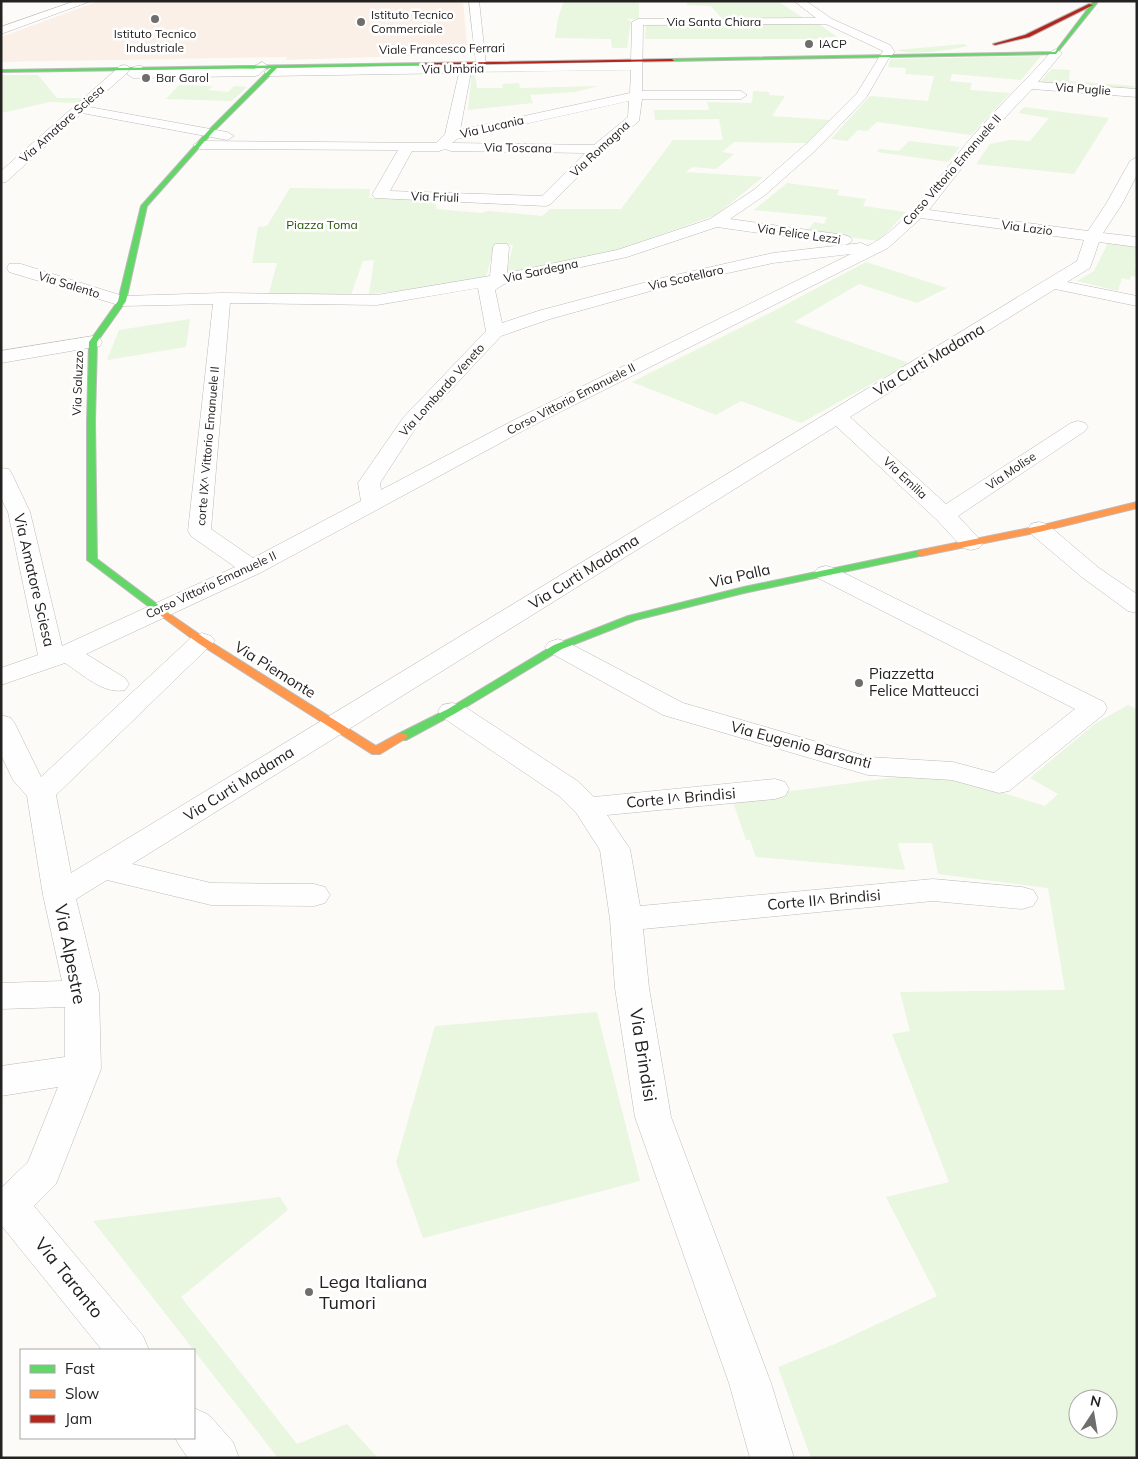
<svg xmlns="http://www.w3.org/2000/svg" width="1138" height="1459" viewBox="0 0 1138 1459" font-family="Mulish,sans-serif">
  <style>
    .education { fill: #faf0e8 }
    .green { fill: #e9f6e0; fill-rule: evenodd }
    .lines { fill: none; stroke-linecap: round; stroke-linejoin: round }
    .street-casing { stroke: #bdbbb9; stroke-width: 1 }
    .fast-casing { stroke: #bdbbb9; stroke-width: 2 }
    .slow-casing { stroke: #bdbbb9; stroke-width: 2 }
    .jam-casing { stroke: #bdbbb9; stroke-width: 2 }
    .street { fill: #fffefe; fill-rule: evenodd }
    .fast { fill: #63d668; fill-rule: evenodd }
    .slow { fill: #ff974d; fill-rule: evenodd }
    .jam { fill: #b3261e; fill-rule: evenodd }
    .poi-dot { fill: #706e6c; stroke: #fff; stroke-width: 2 }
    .labels { text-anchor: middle; stroke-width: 5; stroke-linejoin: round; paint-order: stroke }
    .far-poi-label { font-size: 12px; fill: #242220; stroke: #fff; text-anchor: start }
    .far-street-label { font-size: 12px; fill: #242220; stroke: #fff }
    .far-park-label { font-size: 12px; fill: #244f02; stroke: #fff }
    .street-label { font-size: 15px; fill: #242220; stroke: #fff }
    .poi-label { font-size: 15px; fill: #242220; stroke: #fff; text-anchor: start }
    .near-street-label { font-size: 18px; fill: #242220; stroke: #fff }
    .near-poi-label { font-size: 18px; fill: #242220; stroke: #fff; text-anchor: start }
  </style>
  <rect width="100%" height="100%" fill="#fdfbf8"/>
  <path class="education" d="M99 1H463L468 54 286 60 287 57 1 62V37Z"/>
  <path class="green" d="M564 1H639V19H626L631 21 627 48H612L611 39 555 38 558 18Z
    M686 1H777L805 19H722L711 6 687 5Z
    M646 24H819L837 37H825V39H645Z
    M964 44 968 46C951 50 912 56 896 50Z
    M1041 56 1021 80 952 74 950 81 972 83 970 90 1010 93 971 135 877 122 867 131 858 130 847 141 831 139 870 96 928 101 934 76 905 74 906 68 888 67 890 59Z
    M1052 69 1070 70 1069 81 1135 86 1132 90 1039 83Z
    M522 70 524 72 475 73 477 88H503L502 84 519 83 520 88 599 86 575 92 530 95 533 103 468 110 472 71Z
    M1 75H38L57 98H82L77 103 50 102 1 113Z
    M179 85 213 86 208 90 228 92 234 86 247 87 232 101 166 99Z
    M753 91 769 92V95L785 96 772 116 831 120 807 143 734 142 722 152 734 154 716 169 692 167 686 172 763 177 716 215 612 252 506 274 513 245 495 243 486 277 423 289 369 294 374 260 363 261 351 295 269 293 277 263H252L258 227 267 226 290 188 370 189 369 198 436 201V209L481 213 489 211 542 216 550 209H621L673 140H723L719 119 655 120 654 110H709L707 102 752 103Z
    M1024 107 1109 118 1074 174 976 164 990 144 1010 140 1030 141 1049 118 1018 113Z
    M909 141 960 147 948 162 877 152 879 149 899 151Z
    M787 183 839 190 837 195 866 199 863 206 906 212 879 241 807 232 814 222 824 224 827 217 754 210Z
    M1108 243 1137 247 1135 266 1137 267V277L1131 276 1130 280 1122 278 1118 291 1077 281 1094 271Z
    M866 262 947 288 917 303 859 284 794 322 909 363 801 423 741 401 716 415 632 382 768 314Z
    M190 319 186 347 107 360 119 330Z
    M1128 705 1137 709V1458H811L778 1367 835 1344 937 1296 886 1197 949 1182 892 1034 910 1031 900 992 1065 990 1048 888 938 874 932 843H898L905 870 756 857 750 840H746L732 799 919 774 975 784 1045 806 1058 794 1030 778 1096 723ZM1078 1399H1108V1429H1078Z
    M597 1012 640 1181 423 1238 396 1162 435 1026Z
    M280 1197 288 1210 181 1297 297 1444 347 1424 378 1458H278L93 1221Z"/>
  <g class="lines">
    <defs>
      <path id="street" d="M75 1H91L1 34V27Z
        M469 1H479L486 65 631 62 632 22 638 19 816 18 794 1H806L832 19 890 45 895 52 889 58 866 98 816 150 765 195 730 219 844 235 850 237 852 240 850 243 844 245 717 227 627 257 504 284 495 290 502 323 538 311 662 278 773 253 861 243 868 246C908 226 942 172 971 138 996 108 1026 81 1052 51L1056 49 1062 53 1038 82 1137 89V97L1032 89 982 142 929 210 1088 231 1106 204 1130 161 1137 157V175L1122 204 1103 233 1137 237V247L1099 242 1090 268 1067 282 1137 296V306L1055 289 850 417 946 504 1071 423 1078 421 1085 423 1088 427 1085 431 958 516 983 543 979 548 971 550 963 548 937 520 836 426 132 864 211 883 314 884 325 887 330 895 325 903 314 906 211 905 107 880 76 899 99 993 101 1069 56 1184 34 1206 143 1336 149 1350H102L1 1225V1188L28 1162 58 1087 1 1096V1066L65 1057V1007L1 1009V983L62 981 43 895 27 796 13 780 1 755V715L11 718 15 724 41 777 193 636 202 633 211 636 215 641 56 795 71 873 1077 261 1084 240 921 218 888 248 530 427 260 573 86 654 125 678 129 684 125 690C104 695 82 674 65 663L1 685V668L38 655 8 512 1 498V468L9 469 12 474 30 512 62 646 235 567 191 536 188 531 213 304 122 306 9 272 7 268 9 264H21L123 296 222 293 377 295 490 276 493 247 495 244H507L509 247 507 273 617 250 710 219 755 189 806 144 857 93 883 51 826 24 643 25 642 91H741L747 95 741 99H642L639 121 602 152 551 204 546 206 375 198 372 195 398 150 200 149 193 145 200 141 436 143 445 134 459 73 270 76 264 72 270 68 476 65ZM631 70 630 93 460 130 471 72ZM629 101 628 117 594 145 452 143 457 139ZM445 149 451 151 585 153 542 196 390 191 412 151H439ZM851 254 516 419 381 490 380 483 417 426 501 336 550 319 665 287 773 263ZM478 288 486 331 403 418 358 483 361 501 253 558 211 529 230 303 377 305Z
        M262 62 268 66 259 75 255 76 133 78 127 74C131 68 135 65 142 66L143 70 252 68Z
        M124 65 128 66 130 69 128 72 89 107 227 132 234 136 227 140 82 113 6 182 1 183V171L120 66Z
        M93 336 100 338 102 342 100 346 1 363V351Z
        M1039 522 1047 524 1099 568 1137 594V613L1128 611 1083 578 1031 534 1028 529 1031 524Z
        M826 566 834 568 1104 702 1107 708 1104 714 1009 791 999 793 952 780 868 775 663 715 549 652 545 647 549 642 558 639 567 642 683 703 869 757 953 762 994 773 1075 709 818 578 814 573 818 568Z
        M452 703 462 705 579 782 594 797 775 779 785 782 789 789 785 796 775 799 607 815 630 849 640 906 933 879 1022 887 1033 890 1038 898 1033 906 1022 909 933 901 643 929 649 988 671 1117 771 1383 794 1458H750L729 1383 635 1117 615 988 610 919 600 850 577 814 559 796 442 717 438 711 442 705Z
        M194 1408 209 1415 233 1442 239 1458H188L179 1445 175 1438H194Z"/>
      <path id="fast" d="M1093 2 1097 3 1056 54 672 61 670 60 672 59 1055 52Z
        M427 63 429 65 277 68 212 133 147 206 126 301 97 342 95 421 97 559 169 613 164 616 160 615 87 560V421L89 342 118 301 141 206 208 131 271 68 1 72V70Z
        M921 550 926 553 924 555 744 593 636 620 562 649 456 713 406 740H398L396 737 398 734 448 709 554 645 628 616 744 587Z"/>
      <path id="slow" d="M1137 502V508L1039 532 921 556 916 553 921 550 1039 526Z
        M164 610 206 639 376 746 398 734H406L408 737 380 754H372L198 643 160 615 159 613 160 611Z"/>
      <path id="jam" d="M1089 4 1093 5 1029 37 995 45 993 44 1025 35Z
        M672 59 674 61 427 65 425 64 427 63Z"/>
    </defs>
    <use href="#street" class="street-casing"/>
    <use href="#fast" class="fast-casing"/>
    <use href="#slow" class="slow-casing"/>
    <use href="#jam" class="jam-casing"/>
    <use href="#street" class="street"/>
    <use href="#fast" class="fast"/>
    <use href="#slow" class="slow"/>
    <use href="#jam" class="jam"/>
  </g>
  <g class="poi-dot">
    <circle cx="155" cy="19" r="5"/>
    <circle cx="361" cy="22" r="5"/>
    <circle cx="809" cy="44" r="5"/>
    <circle cx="146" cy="78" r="5"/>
    <circle cx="859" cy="683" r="5"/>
    <circle cx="309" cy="1292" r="5"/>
  </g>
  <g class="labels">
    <g class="far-poi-label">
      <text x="371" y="19">Istituto Tecnico<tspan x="371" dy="14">Commerciale</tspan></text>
      <text x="155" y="38" text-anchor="middle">Istituto Tecnico<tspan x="155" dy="14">Industriale</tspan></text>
      <text x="819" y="48">IACP</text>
      <text x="156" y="82">Bar Garol</text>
    </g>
    <g class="far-street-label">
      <text x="714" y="26">Via Santa Chiara</text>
      <text transform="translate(442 49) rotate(-1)" y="4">Viale Francesco Ferrari</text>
      <text transform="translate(453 69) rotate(-1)" y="4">Via Umbria</text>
      <text transform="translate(1083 89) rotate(4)" y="4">Via Puglie</text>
      <text transform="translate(62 124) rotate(-42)" y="4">Via Amatore Sciesa</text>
      <text transform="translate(492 127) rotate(-13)" y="4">Via Lucania</text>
      <text transform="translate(518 148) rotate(1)" y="4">Via Toscana</text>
      <text transform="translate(600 149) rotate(-43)" y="4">Via Romagna</text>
      <text transform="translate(952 170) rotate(-49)" y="4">Corso Vittorio Emanuele II</text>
      <text transform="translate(435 197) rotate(2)" y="4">Via Friuli</text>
      <text transform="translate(1027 228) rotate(7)" y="4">Via Lazio</text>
      <text transform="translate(799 234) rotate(8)" y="4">Via Felice Lezzi</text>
      <text transform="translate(541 271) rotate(-12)" y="4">Via Sardegna</text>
      <text transform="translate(686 278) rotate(-13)" y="4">Via Scotellaro</text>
      <text transform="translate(69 285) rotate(17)" y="4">Via Salento</text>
      <text transform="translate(78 383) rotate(-88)" y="4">Via Saluzzo</text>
      <text transform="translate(442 390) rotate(-48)" y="4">Via Lombardo Veneto</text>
      <text transform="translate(571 399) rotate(-27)" y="4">Corso Vittorio Emanuele II</text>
      <text transform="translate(208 446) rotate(-85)" y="4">corte IX^ Vittorio Emanuele II</text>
      <text transform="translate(1011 471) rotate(-34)" y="4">Via Molise</text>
      <text transform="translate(905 478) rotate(43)" y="4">Via Emilia</text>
      <text transform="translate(211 585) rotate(-25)" y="4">Corso Vittorio Emanuele II</text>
    </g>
    <g class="far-park-label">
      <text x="322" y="229">Piazza Toma</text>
    </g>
    <g class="street-label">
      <text transform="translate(929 360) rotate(-31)" y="5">Via Curti Madama</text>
      <text transform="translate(584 572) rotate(-32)" y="5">Via Curti Madama</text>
      <text transform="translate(740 576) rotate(-13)" y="5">Via Palla</text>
      <text transform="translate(34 580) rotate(77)" y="5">Via Amatore Sciesa</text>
      <text transform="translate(275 670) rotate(32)" y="5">Via Piemonte</text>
      <text transform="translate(801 745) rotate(15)" y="5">Via Eugenio Barsanti</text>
      <text transform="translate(239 784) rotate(-32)" y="5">Via Curti Madama</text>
      <text transform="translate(681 798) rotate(-5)" y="5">Corte I^ Brindisi</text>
      <text transform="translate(824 900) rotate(-5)" y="5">Corte II^ Brindisi</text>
    </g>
    <g class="poi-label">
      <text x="869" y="679">Piazzetta<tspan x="869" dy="17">Felice Matteucci</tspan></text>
    </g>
    <g class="near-street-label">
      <text transform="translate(70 954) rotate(79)" y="6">Via Alpestre</text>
      <text transform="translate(643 1055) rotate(81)" y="6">Via Brindisi</text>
      <text transform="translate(69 1278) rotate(51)" y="6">Via Taranto</text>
    </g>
    <g class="near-poi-label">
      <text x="319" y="1288">Lega Italiana<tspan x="319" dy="21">Tumori</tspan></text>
    </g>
  </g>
  <rect width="1138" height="1459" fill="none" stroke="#242220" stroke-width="5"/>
  <rect x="20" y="1349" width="175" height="90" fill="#ffffff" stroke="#a7a7a6"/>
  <rect x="30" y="1365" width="25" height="8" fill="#63d668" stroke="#a7a7a6"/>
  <text x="65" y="1374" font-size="15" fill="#242220">Fast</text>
  <rect x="30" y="1390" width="25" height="8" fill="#ff974d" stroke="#a7a7a6"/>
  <text x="65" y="1399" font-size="15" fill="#242220">Slow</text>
  <rect x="30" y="1415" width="25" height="8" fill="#b3261e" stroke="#a7a7a6"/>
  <text x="65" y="1424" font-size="15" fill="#242220">Jam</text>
  <g transform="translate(1093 1414) rotate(12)"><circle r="24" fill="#ffffff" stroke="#a7a7a6"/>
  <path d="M0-4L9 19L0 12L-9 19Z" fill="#706e6c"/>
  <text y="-8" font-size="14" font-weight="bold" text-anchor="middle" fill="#242220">N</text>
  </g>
</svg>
